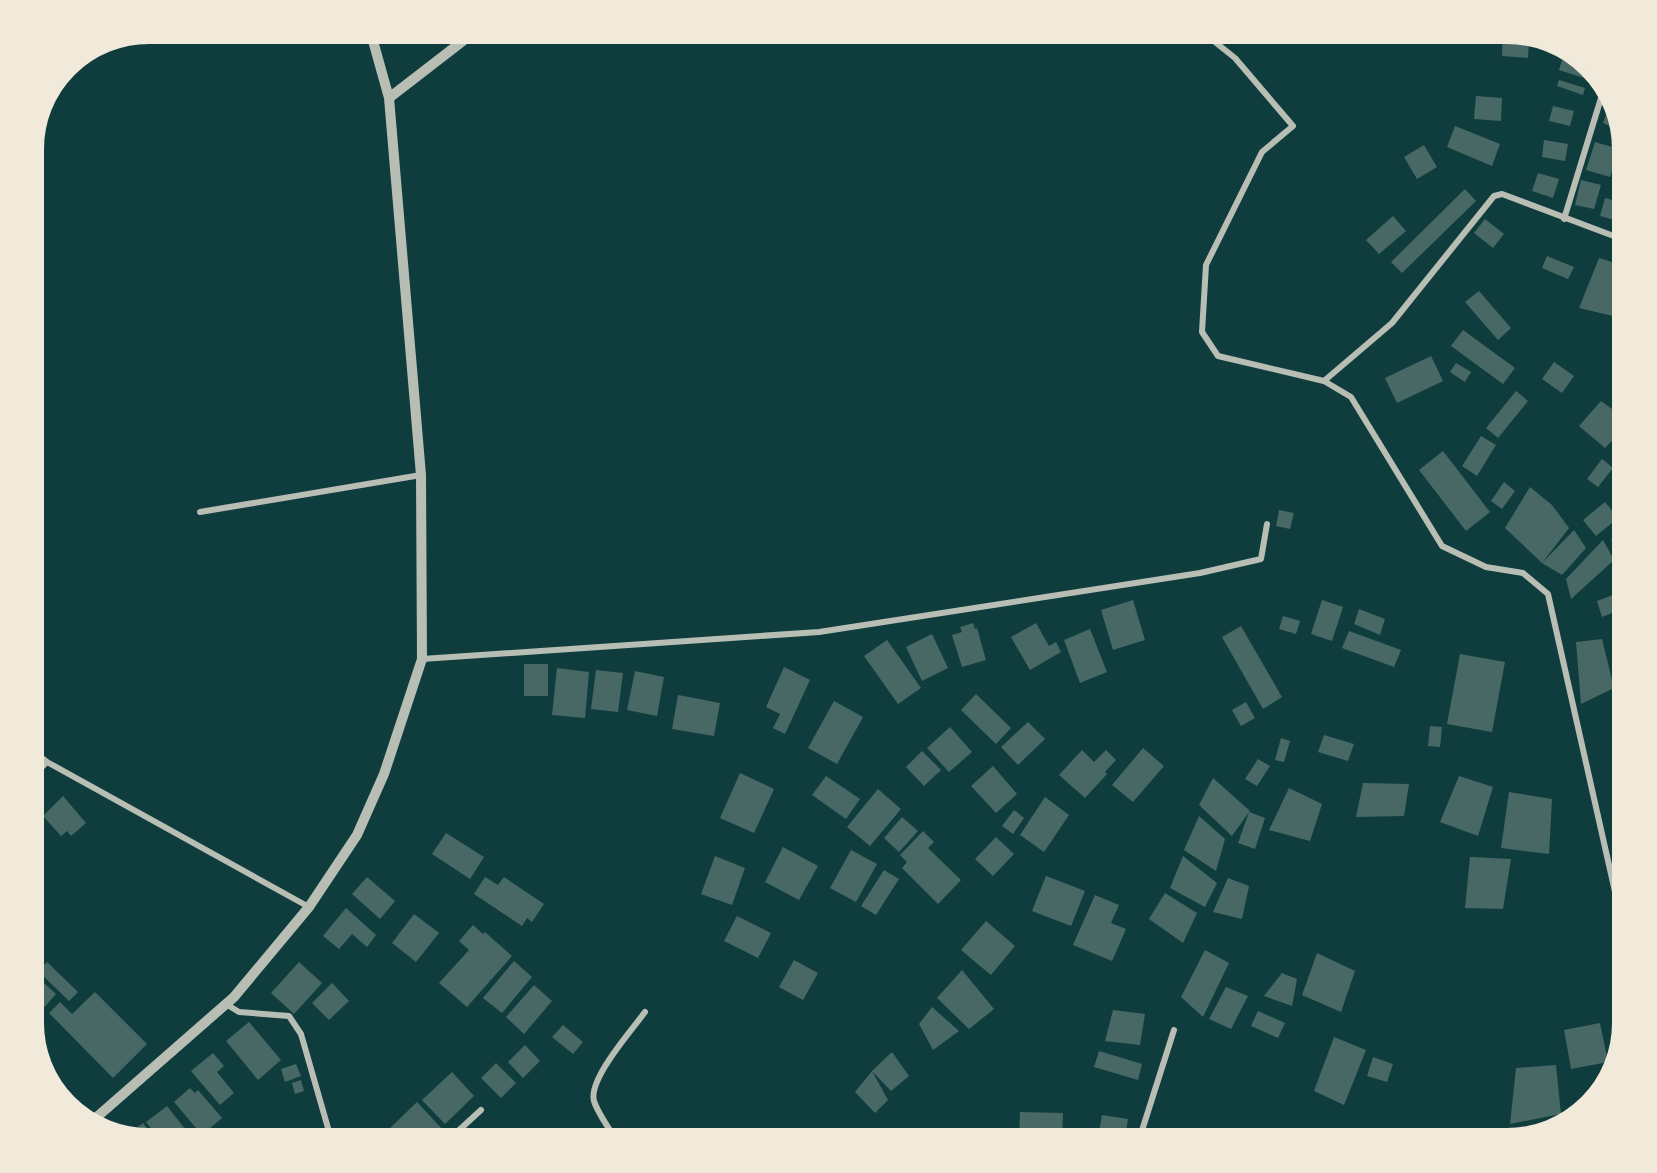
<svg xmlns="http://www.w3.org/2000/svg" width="1657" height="1173" viewBox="0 0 1657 1173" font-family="Signika,sans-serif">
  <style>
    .building { fill: #486865 }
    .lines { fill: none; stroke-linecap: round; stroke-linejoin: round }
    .minor { stroke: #b8beb3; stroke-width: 6 }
    .tertiary { stroke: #b8beb3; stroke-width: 10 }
    .rim { fill: none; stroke: #f1e9da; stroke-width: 8 }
  </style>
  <rect width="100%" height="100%" fill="#0f3d3e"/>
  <path class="building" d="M1503 30 1529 37 1528 58 1502 56Z
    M1562 60 1590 68 1587 79 1559 70Z
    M1559 80 1585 88 1583 95 1557 86Z
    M1613 95 1620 121 1617 129 1603 123Z
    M1476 96 1502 98 1501 121 1474 119Z
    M1553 106 1574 111 1570 126 1549 121Z
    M1455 126 1500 144 1492 166 1447 147Z
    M1544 140 1568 144 1565 161 1542 157Z
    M1595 142 1619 149 1610 177 1586 170Z
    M1424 145 1437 167 1417 179 1404 157Z
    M1538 173 1559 179 1553 198 1532 191Z
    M1581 180 1601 185 1594 209 1575 205Z
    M1465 189 1476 201 1402 273 1391 262Z
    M1605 198 1623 203 1618 221 1600 216Z
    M1393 216 1406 231 1379 254 1366 240Z
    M1485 219 1504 234 1493 248 1474 233Z
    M1547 256 1574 267 1568 279 1542 268Z
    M1599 258 1627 267V275L1613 316 1579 308Z
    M1479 291 1511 328 1498 340 1465 302Z
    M1463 330 1515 368 1503 384 1451 346Z
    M1431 356 1443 381 1397 403 1385 378Z
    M1554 362 1574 376 1562 393 1542 379Z
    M1456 363 1471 372 1465 382 1450 372Z
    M1516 391 1528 401 1498 438 1486 428Z
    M1601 401 1627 420V425L1605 448 1579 426Z
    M1481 436 1496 445 1477 476 1462 466Z
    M1443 451 1490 512 1466 531 1419 470Z
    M1602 459 1613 468 1598 487 1587 479Z
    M1504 482 1515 491 1502 509 1491 501Z
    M1530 487 1552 505 1569 528 1542 563 1574 530 1586 548 1562 575 1542 563 1505 528Z
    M1605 502 1618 518 1596 536 1583 520Z
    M1279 510 1294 513 1290 529 1276 526Z
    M1627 525V568L1611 539Z
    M1603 540 1614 560 1571 599 1566 579Z
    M1624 591 1627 607 1602 617 1597 601Z
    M1133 600 1145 640 1113 650 1101 610Z
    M1322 600 1343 607 1332 641 1311 634Z
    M1359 609 1385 619 1380 635 1354 624Z
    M1283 616 1300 621 1296 634 1279 629Z
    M973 623 975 629 977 628 986 660 962 667 952 635 962 632 960 627Z
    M1036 623 1049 646 1056 642 1061 652 1030 670 1011 637Z
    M1241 626 1282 697 1263 709 1222 637Z
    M1090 629 1107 672 1080 683 1064 640Z
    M1349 631 1401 650 1394 667 1342 648Z
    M932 634 948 668 922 681 906 647Z
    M1625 637 1626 663 1616 664 1614 638Z
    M1602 639 1614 688 1581 704 1576 642Z
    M887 640 921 688 898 704 864 656Z
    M1460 654 1505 662 1492 732 1447 724Z
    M524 664H548V696H524Z
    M784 667 810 680 785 734 773 728 780 714 766 707Z
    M557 668 589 672 585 718 552 715Z
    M596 670 623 673 618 712 591 709Z
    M635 671 664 677 657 716 627 710Z
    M976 694 1011 728 996 744 961 710Z
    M678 695 720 703 714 736 672 729Z
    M834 701 863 717 837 764 808 748Z
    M1246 702 1255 718 1241 726 1232 710Z
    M1028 722 1045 739 1018 765 1001 747Z
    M1430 726 1442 727 1440 747 1428 746Z
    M950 727 972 752 949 772 927 748Z
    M1324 735 1354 744 1348 761 1318 752Z
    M1281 738 1290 741 1284 762 1275 760Z
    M1627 740V770L1620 772 1614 743Z
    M1143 748 1164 766 1133 802 1112 785Z
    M1082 750 1094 762 1106 750 1116 760 1105 772 1107 774 1085 798 1059 775Z
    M922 751 941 770 924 786 906 767Z
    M1258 759 1270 766 1257 786 1245 779Z
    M993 766 1017 794 996 813 971 786Z
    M740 773 774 789 754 833 720 818Z
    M826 776 860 799 846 819 812 795Z
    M1459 776 1493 787 1478 836 1440 822Z
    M1213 778 1250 811 1249 812 1265 818 1255 849 1238 843 1249 812 1232 836 1199 805Z
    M1363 783 1409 784 1404 816 1356 817Z
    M1289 788 1322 804 1310 841 1269 830Z
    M878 789 901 809 870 846 847 827Z
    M1509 792 1552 799 1549 854 1501 848Z
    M1627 794V824H1624L1622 795Z
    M63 796 86 823 71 836 67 831 61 836 43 816Z
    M1045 797 1069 815 1044 852 1020 835Z
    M1014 810 1024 818 1013 834 1002 826Z
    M1199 816 1225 839 1216 871 1184 850Z
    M902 817 918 831 899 852 884 838Z
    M923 831 934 842 928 848 961 880 938 904 902 868 907 862 900 855Z
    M446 833 484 857 470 879 432 854Z
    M996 837 1014 854 993 876 975 859Z
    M783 847 818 866 799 900 765 882Z
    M851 850 877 864 856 902 830 888Z
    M715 856 745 868 732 905 701 894Z
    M1183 856 1217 883 1205 907 1170 888Z
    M1470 857 1511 859 1503 909 1465 908Z
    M884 870 899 879 876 915 861 906Z
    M1046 876 1085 891 1071 926 1032 911Z
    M367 877 395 901 380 919 352 894Z
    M485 877 498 885 504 877 544 904 532 922 527 918 522 926 474 894Z
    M1228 878 1249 886 1242 919 1213 912Z
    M1165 893 1197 913 1183 943 1149 919Z
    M1095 895 1119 905 1111 923 1126 929 1112 961 1073 945Z
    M346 908 376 935 367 947 352 934 339 949 323 936Z
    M414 914 439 933 416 962 392 943Z
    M737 916 771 933 758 958 724 941Z
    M986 921 1015 946 991 975 961 950Z
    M473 925 483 934 485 932 512 956 467 1007 439 983 469 950 459 941Z
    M1205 950 1229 963 1203 1017 1181 997Z
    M1317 953 1355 971 1341 1012 1302 995Z
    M794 960 818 973 803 1000 779 987Z
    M514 961 532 977 502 1013 483 998Z
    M47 962 78 992 69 1001 38 971Z
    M299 962 322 983 294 1014 271 993Z
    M962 970 994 1009 969 1029 937 998Z
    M1282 973 1297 979 1292 1006 1264 996Z
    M34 974 56 994 41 1011 30 1001V978Z
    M332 983 349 1001 329 1020 312 1003Z
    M534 985 552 1001 524 1034 506 1017Z
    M1226 987 1248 996 1231 1029 1209 1019Z
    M95 992 147 1044 113 1078 49 1013 60 1002 72 1014Z
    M932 1007 959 1031 933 1050 919 1024Z
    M1113 1010 1145 1014 1140 1045 1105 1041Z
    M1258 1011 1285 1023 1278 1038 1251 1026Z
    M249 1022 281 1060 258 1080 226 1041Z
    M1600 1023 1608 1062 1571 1069 1564 1030Z
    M563 1025 583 1042 573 1054 552 1037Z
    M1334 1037 1366 1050 1344 1105 1314 1091Z
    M525 1045 540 1061 523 1078 508 1062Z
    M1099 1051 1142 1064 1138 1080 1094 1067Z
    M892 1052 909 1076 891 1091 872 1071Z
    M213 1053 224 1066 217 1072 234 1093 220 1105 191 1071Z
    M1373 1057 1393 1064 1387 1082 1367 1076Z
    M496 1063 516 1083 501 1098 481 1078Z
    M296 1064 301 1076 285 1082 281 1069Z
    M1556 1065 1561 1114 1510 1124 1516 1068Z
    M872 1071 888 1100 875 1113 855 1092Z
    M452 1072 474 1096 445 1124 422 1100Z
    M301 1080 304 1091 295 1094 292 1083Z
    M190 1088 195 1093 198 1090 222 1118 202 1135 174 1102Z
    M417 1102 443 1130 429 1143H397L387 1131Z
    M167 1106 189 1134 178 1143H162L146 1122Z
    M1020 1112 1063 1113 1062 1143H1019Z
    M1102 1115 1128 1119 1124 1143H1097Z
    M143 1123 158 1143H149L131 1137 129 1133Z
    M383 1134 391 1143H372Z"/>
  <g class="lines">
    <path class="minor" d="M1200 30 1235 58 1293 126 1262 152 1206 265 1202 332 1218 356 1324 381 1351 397 1442 546 1486 567 1523 573 1548 594 1627 945
      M1564 219 1605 85
      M1324 381 1392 323 1494 196 1502 194 1627 241
      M200 512 421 475
      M422 659 819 632 1200 573 1261 559 1267 524
      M30 749 47 762 309 907
      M30 779 47 762
      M226 1004 239 1012 289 1016 301 1034 328 1128V1143
      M445 1143 481 1110
      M618 1143C611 1131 598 1114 594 1101 588 1079 632 1030 645 1012
      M1138 1143 1174 1030"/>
    <path class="tertiary" d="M389 98 477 30
      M90 1123 234 997 309 907 357 835 384 774 422 659 421 475 389 98 370 30"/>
  </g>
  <path d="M0 0H1657V1173H0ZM149 40H1507A109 109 0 0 1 1616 149V1023A109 109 0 0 1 1507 1132H149A109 109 0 0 1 40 1023V149A109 109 0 0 1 149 40Z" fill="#f1e9da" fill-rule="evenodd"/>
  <path class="rim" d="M149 40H1507A109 109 0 0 1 1616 149V1023A109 109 0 0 1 1507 1132H149A109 109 0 0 1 40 1023V149A109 109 0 0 1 149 40Z"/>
</svg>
